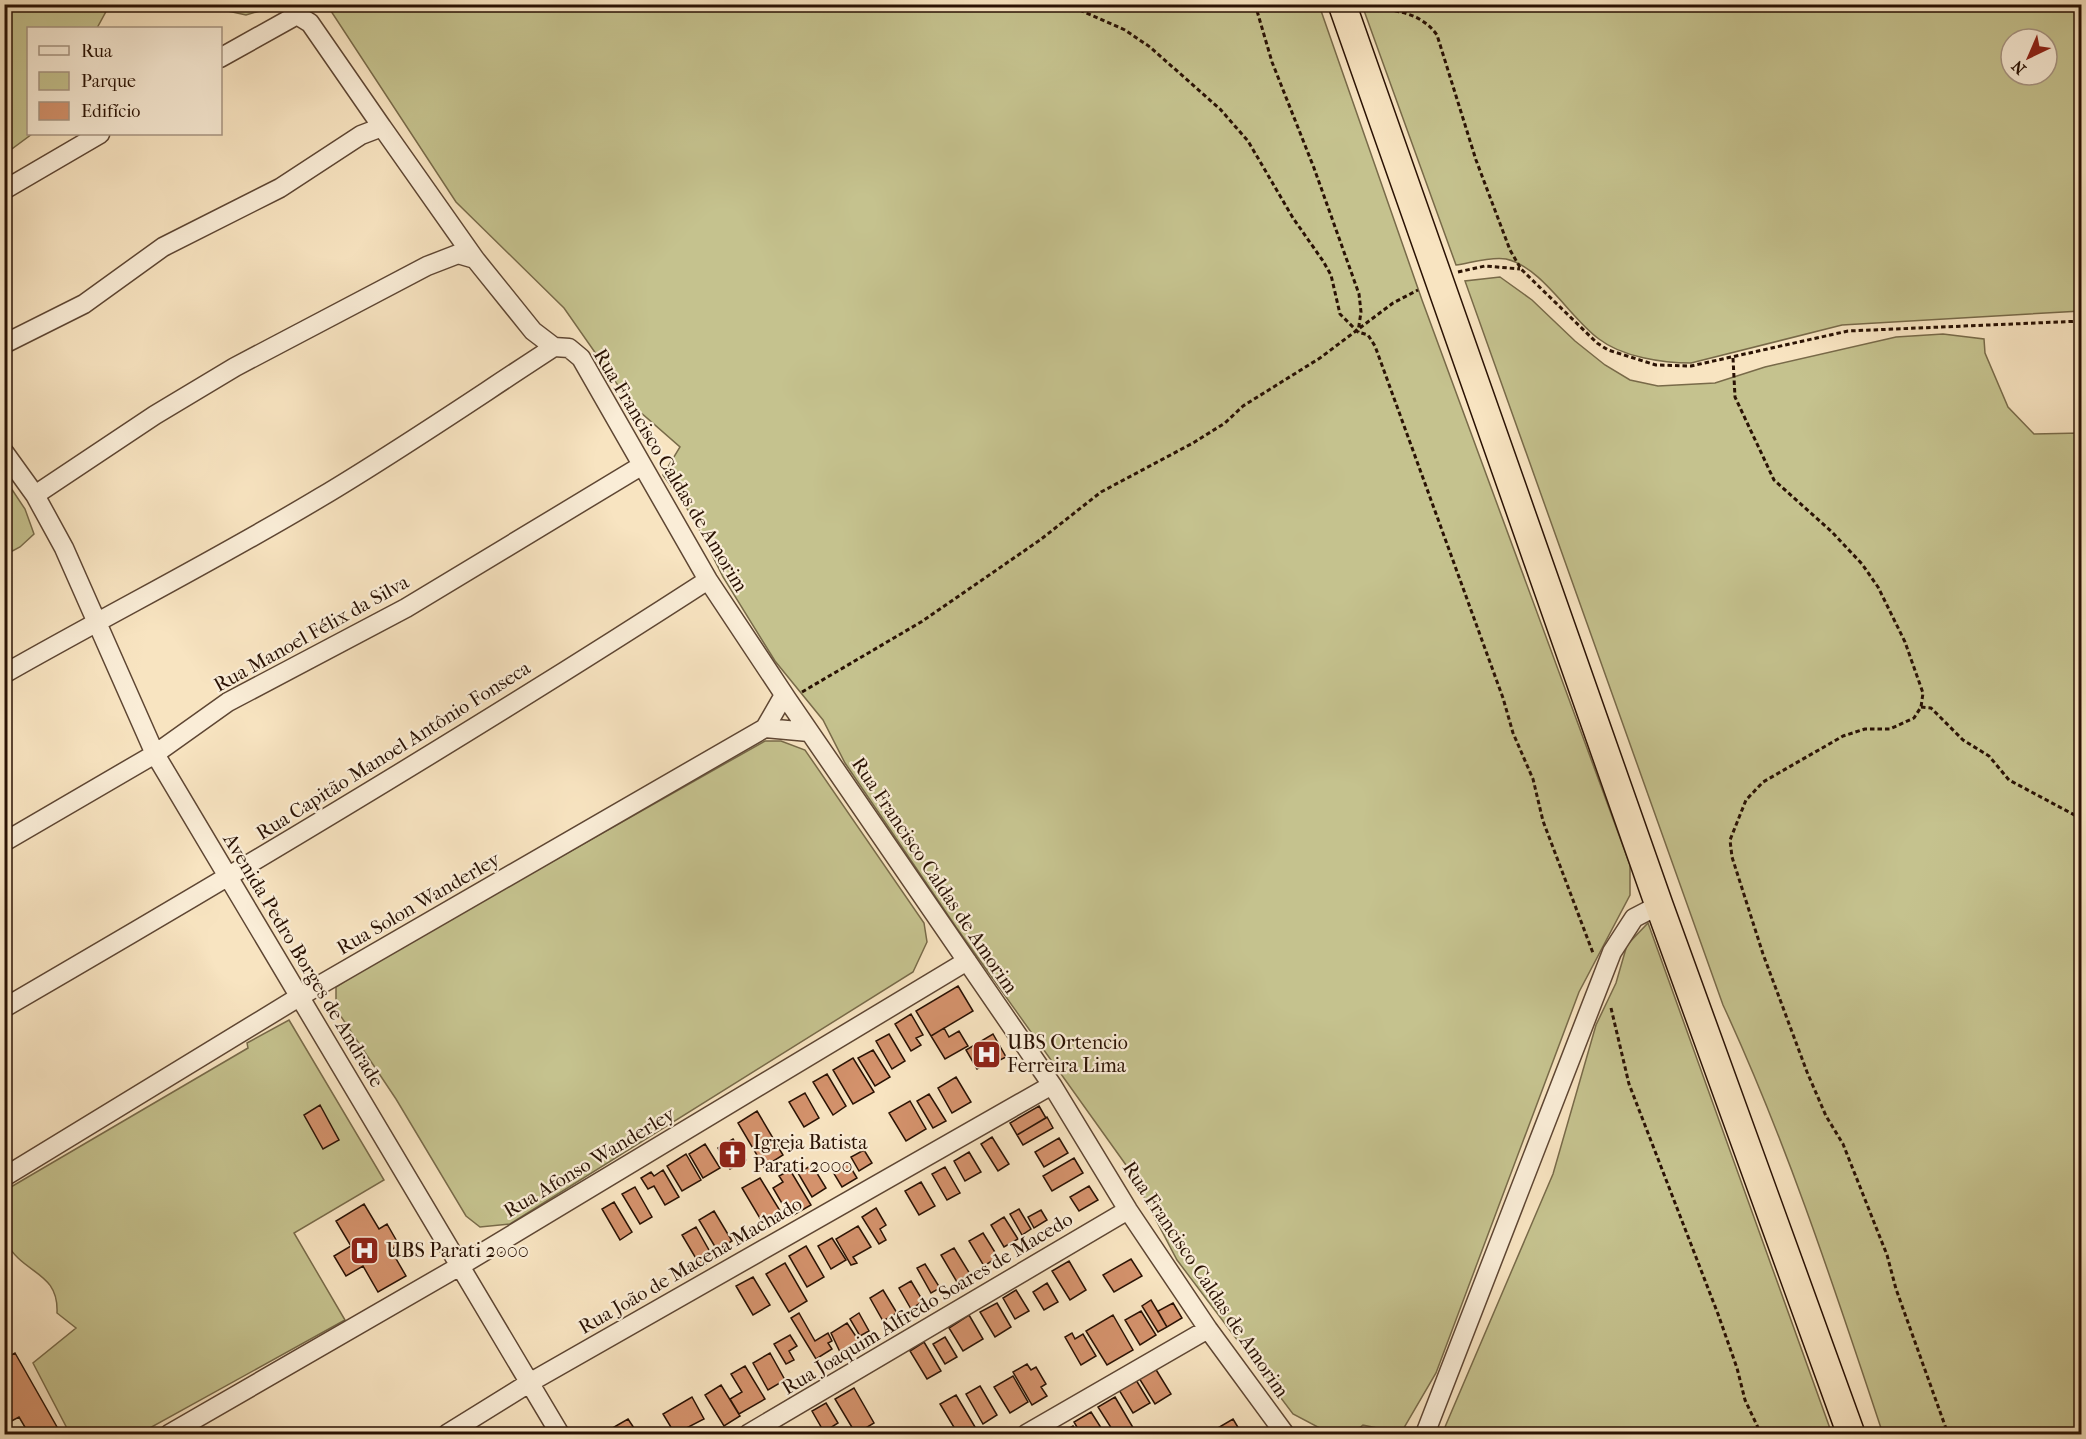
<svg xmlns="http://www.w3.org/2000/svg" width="2086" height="1439" viewBox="0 0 2086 1439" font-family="'IM FELL French Canon',serif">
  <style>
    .green { fill: #c5c28e; stroke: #786a49; stroke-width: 1.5; fill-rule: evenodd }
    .building { fill: #d4926c; stroke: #2a1204; stroke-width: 1.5 }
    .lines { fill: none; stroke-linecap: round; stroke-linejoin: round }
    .minor-casing { stroke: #5e4633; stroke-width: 21 }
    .highway-casing { stroke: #2a1204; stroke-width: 30 }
    .path { stroke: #2a1204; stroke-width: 3; stroke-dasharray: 4.5 3; stroke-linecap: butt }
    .minor { stroke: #faedd7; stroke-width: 18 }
    .highway { stroke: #f8e4c1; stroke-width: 27 }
    .labels { text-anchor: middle; stroke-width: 4.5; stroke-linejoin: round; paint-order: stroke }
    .street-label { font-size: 20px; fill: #2a1204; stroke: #faedd7 }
    .poi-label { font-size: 20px; fill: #2a1204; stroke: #faedd7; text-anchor: start }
  </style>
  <rect width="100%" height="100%" fill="#f8e4c1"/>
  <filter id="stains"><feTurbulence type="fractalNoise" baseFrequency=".00333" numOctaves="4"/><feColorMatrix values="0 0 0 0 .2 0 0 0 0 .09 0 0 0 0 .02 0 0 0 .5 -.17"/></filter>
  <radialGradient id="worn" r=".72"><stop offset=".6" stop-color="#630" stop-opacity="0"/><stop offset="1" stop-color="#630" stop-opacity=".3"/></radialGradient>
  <path class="green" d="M5 4 122 5 108 8 97 28H28V134H32L5 154Z
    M200 5H280L246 15Z
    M327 5H1319L1422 300 1630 865V895L1579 992 1436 1373 1401 1433 1363 1425 1352 1434H1331L1293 1414 1177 1260 1131 1172 956 927 845 763 823 720 775 661 723 577 693 517 663 475 680 447 631 404 564 308 456 202Z
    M1362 5H2081V311L1842 325 1691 363C1663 363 1622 357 1599 339 1570 318 1542 267 1506 259 1492 256 1470 263 1456 265ZM2011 39H2047V75H2011Z
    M1500 277 1532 300 1575 341 1605 365 1630 380 1658 386 1715 383 1765 367 1896 337 1943 334 1984 339 1985 353 2008 407 2034 434 2081 433V1434H1883C1835 1290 1787 1143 1723 1005L1465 281Z
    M5 479 25 509 34 534 20 547 5 555Z
    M765 741H781L805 750 924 923 927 942 913 972 510 1224 480 1227 466 1216 396 1099 336 1009V987L373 963Z
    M1648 923 1832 1434H1442L1553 1174 1596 1025 1616 983 1627 945Z
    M289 1020 384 1180 294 1233 345 1320 139 1434H70L33 1363 76 1328 57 1313C59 1271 23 1275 6 1242 0 1230 5 1204 4 1191L248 1048 247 1043Z"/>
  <path class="building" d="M958 986 973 1011 931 1036 916 1011Z
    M911 1014 923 1035 916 1038 921 1045 911 1051 895 1024Z
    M944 1028 949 1037 959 1031 968 1046 945 1059 931 1036Z
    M889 1034 905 1061 892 1069 876 1041Z
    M993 1034 1006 1057 1000 1060 998 1057 977 1069 966 1050Z
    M873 1050 890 1077 875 1086 858 1058Z
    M853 1058 874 1092 853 1104 833 1070Z
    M827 1074 846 1106 833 1115 813 1082Z
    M956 1077 971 1102 952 1113 938 1088Z
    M805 1093 819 1118 804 1127 789 1102Z
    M929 1094 946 1121 933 1128 917 1101Z
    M910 1101 926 1129 906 1141 889 1113Z
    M320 1105 339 1140 323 1149 304 1115Z
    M1039 1106 1046 1118 1017 1135 1010 1123Z
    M757 1111 783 1155 764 1167 738 1123Z
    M1047 1117 1053 1128 1023 1145 1017 1135Z
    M992 1137 1009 1164 998 1171 981 1144Z
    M1059 1138 1068 1153 1044 1167 1035 1152Z
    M733 1139 746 1160 730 1169 718 1148Z
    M705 1144 720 1168 703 1178 689 1154Z
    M864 1150 872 1163 859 1171 851 1157Z
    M969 1152 981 1172 965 1181 954 1161Z
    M686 1154 701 1180 682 1191 667 1166Z
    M1074 1158 1083 1173 1052 1191 1043 1176Z
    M848 1163 857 1178 842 1187 833 1172Z
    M812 1165 826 1188 812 1197 798 1173Z
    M945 1167 960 1193 947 1200 932 1174Z
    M663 1170 679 1197 665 1205 654 1186 648 1189 641 1178 651 1172 654 1176Z
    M790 1170 811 1205 790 1217 773 1188 783 1182 779 1176Z
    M760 1178 782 1214 764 1225 742 1188Z
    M921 1182 935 1206 919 1215 905 1191Z
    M1089 1186 1098 1200 1079 1211 1070 1197Z
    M635 1187 652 1217 640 1224 622 1194Z
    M614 1202 632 1232 620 1240 602 1209Z
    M364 1204 379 1229 387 1224 399 1245 391 1250 406 1276 378 1292 363 1266 346 1276 334 1256 351 1246 336 1221Z
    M876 1208 886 1225 880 1229 886 1240 879 1244 862 1217Z
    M1019 1209 1031 1229 1022 1235 1010 1214Z
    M1041 1210 1047 1220 1034 1228 1028 1217Z
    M714 1211 732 1241 717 1250 699 1220Z
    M1004 1217 1018 1239 1004 1247 991 1225Z
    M858 1226 871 1247 853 1257 857 1263 851 1265 836 1239Z
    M696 1227 714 1259 701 1267 682 1235Z
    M983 1233 998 1257 984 1266 969 1241Z
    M832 1238 846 1260 831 1269 818 1246Z
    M806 1246 824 1277 807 1287 789 1256Z
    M954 1248 970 1274 957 1282 941 1255Z
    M1131 1259 1142 1276 1114 1292 1103 1275Z
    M1069 1261 1086 1290 1070 1300 1052 1271Z
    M785 1263 807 1301 789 1312 766 1274Z
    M925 1264 940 1288 931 1293 917 1268Z
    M753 1277 770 1305 753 1315 736 1286Z
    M911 1281 923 1301 911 1309 899 1288Z
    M1047 1283 1058 1302 1044 1310 1033 1292Z
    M883 1290 897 1313 883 1321 870 1298Z
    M1016 1290 1029 1311 1015 1319 1003 1298Z
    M1151 1300 1167 1327 1158 1332 1142 1306Z
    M997 1303 1011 1327 995 1337 980 1312Z
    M1173 1303 1182 1318 1167 1327 1158 1311Z
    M1141 1311 1156 1335 1140 1345 1125 1320Z
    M799 1313 815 1341 828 1333 832 1341 828 1343 832 1349 816 1359 791 1318Z
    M859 1313 869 1331 860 1336 850 1319Z
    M969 1315 983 1339 963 1351 949 1328Z
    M1113 1315 1133 1350 1107 1365 1086 1331Z
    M847 1323 859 1341 840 1352 831 1333Z
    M1072 1333 1075 1339 1083 1334 1096 1356 1081 1365 1065 1337Z
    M790 1335 797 1346 789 1351 794 1360 786 1364 774 1344Z
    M945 1337 957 1357 945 1364 933 1344Z
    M924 1342 941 1371 927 1379 910 1351Z
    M15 1353 61 1434H29L19 1417 4 1425V1359Z
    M770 1353 785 1380 768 1390 753 1363Z
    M1027 1364 1031 1370 1036 1367 1046 1384 1041 1387 1047 1396 1032 1405 1013 1372Z
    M745 1366 765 1399 739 1414 730 1399 742 1392 731 1374Z
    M1155 1368 1171 1394 1155 1404 1139 1378Z
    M1013 1376 1028 1402 1010 1413 994 1387Z
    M1136 1380 1150 1403 1133 1413 1119 1390Z
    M721 1385 740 1416 724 1426 705 1395Z
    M980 1386 997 1415 983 1424 966 1394Z
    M854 1388 874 1423 856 1434 835 1399Z
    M956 1395 978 1432 974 1434H958L940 1404Z
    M692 1397 704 1419 675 1434 663 1414Z
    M1115 1397 1135 1431 1128 1434H1115L1098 1407Z
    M826 1403 838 1423 824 1432 812 1411Z
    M1091 1412 1105 1434H1081L1074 1422Z
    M628 1419 638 1434H602Z
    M1233 1419 1242 1434H1213L1211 1432Z
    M8 1423 14 1434H4V1425Z
    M1073 1426 1078 1434H1059Z"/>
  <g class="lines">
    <defs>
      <path id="minor" d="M220 58 297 15 310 23 382 127
        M4 190 100 134
        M4 344 84 304 163 247 280 188 361 135 382 127 475 259 533 331 554 347
        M4 452 35 495 155 415 235 367 427 266 458 254 475 259
        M35 495 64 548 155 754 560 1434
        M4 674C109 614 218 559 321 497 400 450 477 397 554 347L569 348 581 358 708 580 787 699 1052 1085 1128 1210 1208 1329 1285 1434
        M765 728 784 695
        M4 842 155 754 228 702 406 608 641 466
        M4 1008C242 870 478 729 708 580
        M4 1177 299 997 765 728 809 732
        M169 1434 460 1266 967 961
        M447 1434 529 1383 1052 1085
        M748 1434 1128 1210
        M1026 1434 1208 1329
        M1425 1434 1612 952 1634 918 1659 905"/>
      <path id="highway" d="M1342 4 1659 905 1851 1434"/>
    </defs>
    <use href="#minor" class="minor-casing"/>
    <use href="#highway" class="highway-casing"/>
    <path class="path" d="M1066 4 1125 30 1150 47 1220 109 1248 141 1293 218 1323 261 1331 275 1340 314 1358 332 1368 335 1375 346 1503 698 1513 733 1533 779 1543 821 1593 953
      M1255 4 1272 62 1314 168 1359 294 1361 312 1358 332
      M1365 7C1392 10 1420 11 1437 35L1476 160 1510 250 1521 269 1597 343 1608 350 1656 365 1691 366 1848 331 2082 321
      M1458 272 1485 266 1520 269
      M1733 358 1735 397 1774 480 1832 532 1862 564 1878 587 1905 642 1923 693 1921 707 1914 718 1890 729H1865L1843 736 1763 782 1746 800 1730 840 1732 857 1763 954 1807 1072 1826 1116 1843 1144 1887 1255 1896 1289 1948 1434
      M802 692 921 622 1040 540 1101 492 1193 443 1225 423 1243 406 1320 358 1393 303 1418 290
      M1921 707 1931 708 1963 740 1989 756 2009 780 2082 819
      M1611 1008 1629 1084 1718 1314 1737 1368 1745 1400 1761 1434"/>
    <use href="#minor" class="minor"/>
    <use href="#highway" class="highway"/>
  </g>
  <defs>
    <symbol id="hospital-square" viewBox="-11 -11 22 22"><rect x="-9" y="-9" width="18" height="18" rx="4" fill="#8f2418" stroke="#faedd7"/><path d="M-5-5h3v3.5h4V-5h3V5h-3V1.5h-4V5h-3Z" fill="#fff"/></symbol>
    <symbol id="church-square" viewBox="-11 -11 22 22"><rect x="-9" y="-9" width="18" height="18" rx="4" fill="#8f2418" stroke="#faedd7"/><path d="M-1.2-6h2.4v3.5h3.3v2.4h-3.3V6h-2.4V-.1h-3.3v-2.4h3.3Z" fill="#fff"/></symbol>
  </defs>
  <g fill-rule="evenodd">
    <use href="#hospital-square" x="970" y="1038" width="33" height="33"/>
    <use href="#church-square" x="716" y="1138" width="33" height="33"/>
    <use href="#hospital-square" x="348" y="1234" width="33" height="33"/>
  </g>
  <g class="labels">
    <g class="street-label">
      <text transform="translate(671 470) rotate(59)" y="7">Rua Francisco Caldas de Amorim</text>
      <text transform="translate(311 633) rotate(-29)" y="7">Rua Manoel Félix da Silva</text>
      <text transform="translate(393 750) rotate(-32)" y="7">Rua Capitão Manoel Antônio Fonseca</text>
      <text transform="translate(935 875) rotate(56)" y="7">Rua Francisco Caldas de Amorim</text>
      <text transform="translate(418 903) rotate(-30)" y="7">Rua Solon Wanderley</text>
      <text transform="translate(304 960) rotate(59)" y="7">Avenida Pedro Borges de Andrade</text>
      <text transform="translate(589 1162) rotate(-31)" y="7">Rua Afonso Wanderley</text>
      <text transform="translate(690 1265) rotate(-30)" y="7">Rua João de Macena Machado</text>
      <text transform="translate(1206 1279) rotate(56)" y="7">Rua Francisco Caldas de Amorim</text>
      <text transform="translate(927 1303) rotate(-31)" y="7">Rua Joaquim Alfredo Soares de Macedo</text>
    </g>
    <g class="poi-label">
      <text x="1007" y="1049">UBS Ortencio<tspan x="1007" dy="23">Ferreira Lima</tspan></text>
      <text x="753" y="1149">Igreja Batista<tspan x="753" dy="23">Parati 2000</tspan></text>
      <text x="386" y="1257">UBS Parati 2000</text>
    </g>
  </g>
  <rect width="2086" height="1439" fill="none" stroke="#f8e4c1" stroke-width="24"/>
  <rect x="6" y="6" width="2074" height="1427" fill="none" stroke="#2a1204" stroke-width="3"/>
  <rect x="12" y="12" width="2062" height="1415" fill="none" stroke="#2a1204" stroke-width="1.5"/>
  <rect x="27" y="27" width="195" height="108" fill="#faedd7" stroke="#a79583" stroke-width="1.5"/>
  <rect x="39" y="46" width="30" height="9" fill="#faedd7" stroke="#a79583" stroke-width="1.5"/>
  <text x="81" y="57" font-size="18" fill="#2a1204">Rua</text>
  <rect x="39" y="72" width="30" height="18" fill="#c5c28e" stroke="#a79583" stroke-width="1.5"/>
  <text x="81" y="87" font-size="18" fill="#2a1204">Parque</text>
  <rect x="39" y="102" width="30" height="18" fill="#d4926c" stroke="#a79583" stroke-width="1.5"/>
  <text x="81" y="117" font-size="18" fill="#2a1204">Edifício</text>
  <g transform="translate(2029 57) rotate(224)"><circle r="28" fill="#faedd7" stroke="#a79583" stroke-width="1.5"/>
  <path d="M0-4.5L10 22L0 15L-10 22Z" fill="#8f2418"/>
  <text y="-9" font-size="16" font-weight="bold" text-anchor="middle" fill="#2a1204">N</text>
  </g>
  <rect width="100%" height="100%" filter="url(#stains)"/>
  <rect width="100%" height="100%" fill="url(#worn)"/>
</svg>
